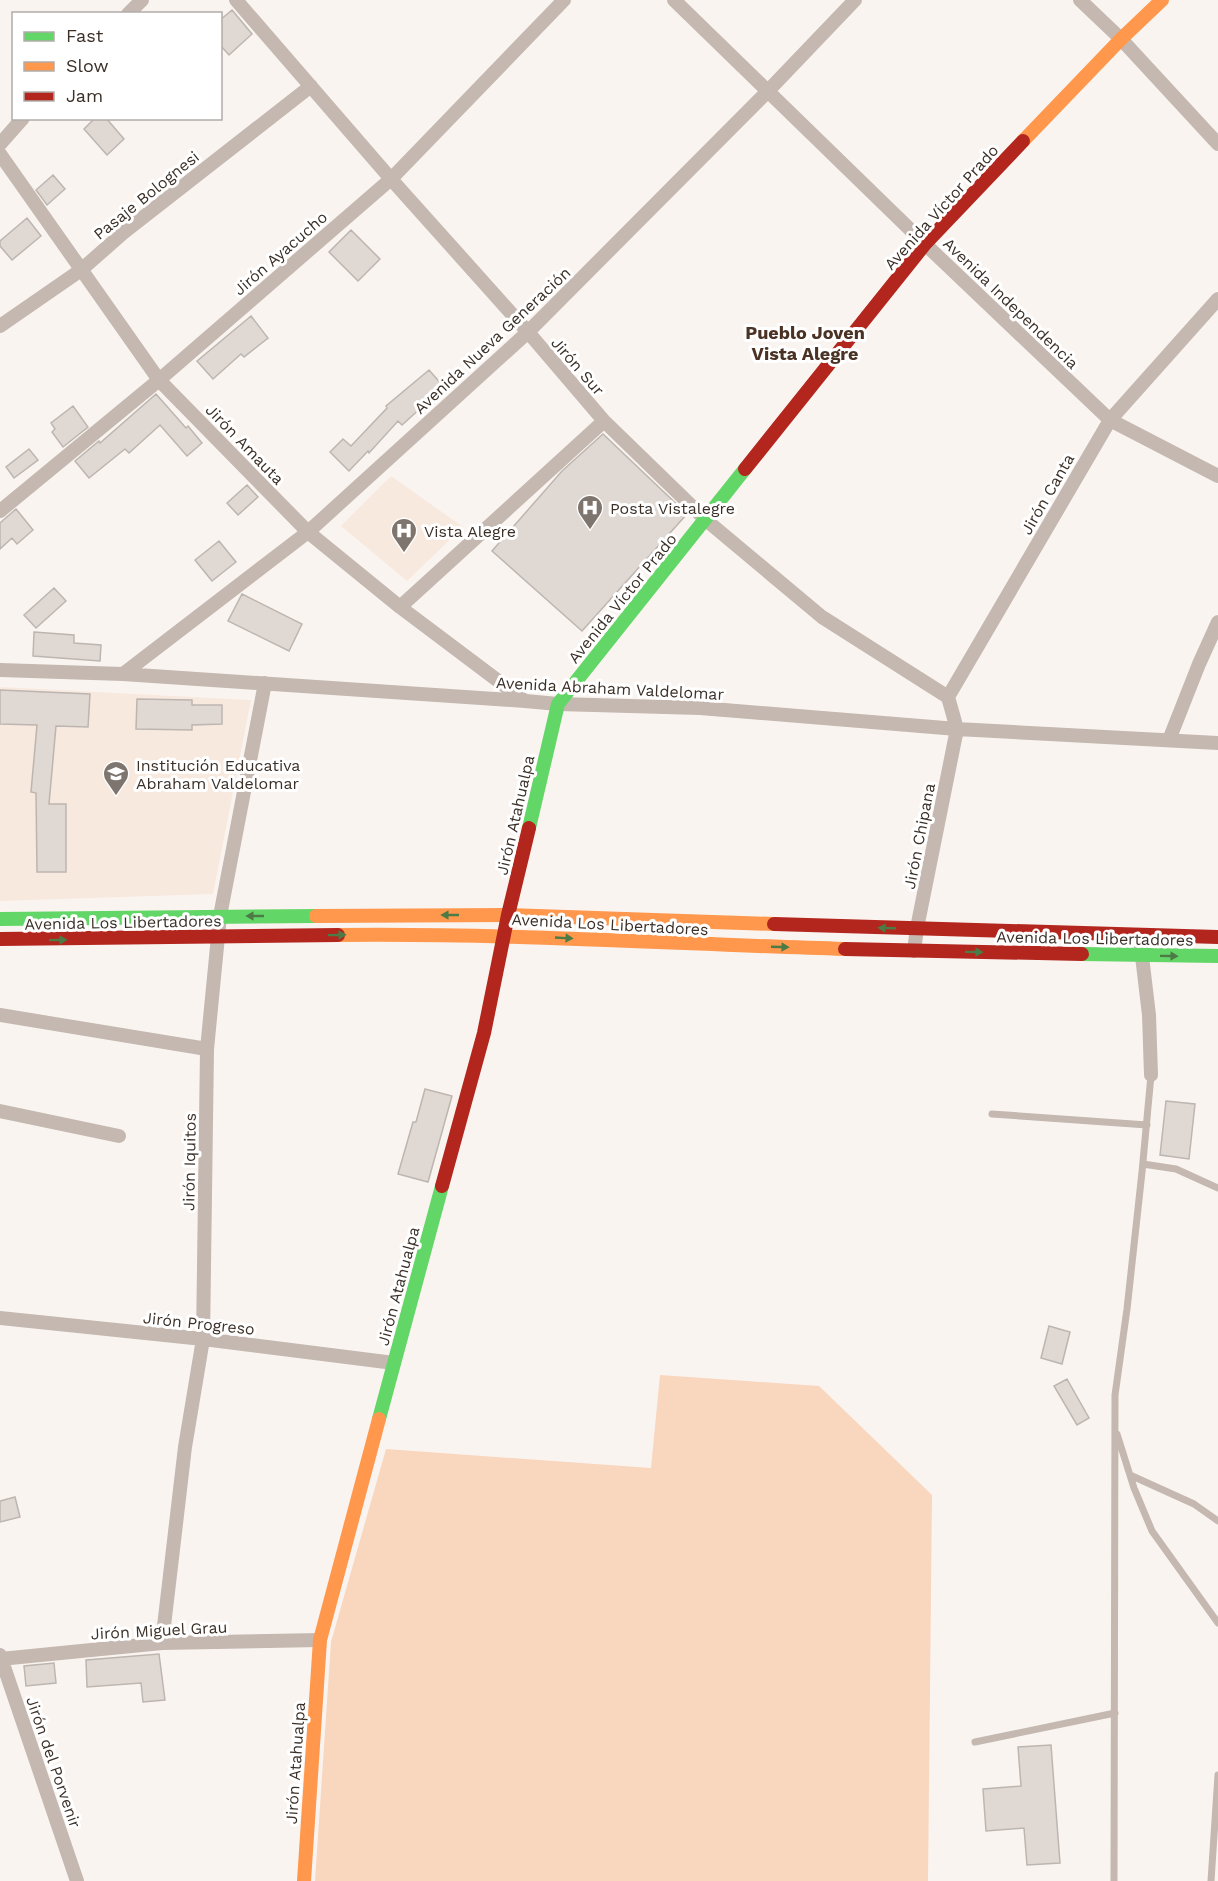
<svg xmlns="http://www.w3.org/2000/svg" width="1218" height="1881" viewBox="0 0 1218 1881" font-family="'Work Sans',sans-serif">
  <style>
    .built { fill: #f8e9df }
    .green { fill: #f9d6be }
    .building { fill: #e0d8d2; stroke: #bdb5b0; stroke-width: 1.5 }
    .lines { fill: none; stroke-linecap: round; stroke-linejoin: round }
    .lane { stroke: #c4b8b1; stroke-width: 7 }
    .street { stroke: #c4b8b1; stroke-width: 14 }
    .fast { stroke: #63d668; stroke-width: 14 }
    .slow { stroke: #ff974d; stroke-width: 14 }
    .jam { stroke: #b3261e; stroke-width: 14 }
    .oneway { fill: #4d7b45 }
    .labels { text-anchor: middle; stroke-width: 6; stroke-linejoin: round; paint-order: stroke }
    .street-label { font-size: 16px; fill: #3b3028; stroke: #fff }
    .poi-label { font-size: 16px; fill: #3b3028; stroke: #fff; text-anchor: start }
    .neighbourhood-label { font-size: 18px; font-weight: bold; fill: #4a3324; stroke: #fff }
  </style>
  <rect width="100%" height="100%" fill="#faf4f0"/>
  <path class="built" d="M391 476 463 527 407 581 341 526Z
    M0 687 251 700 213 894 0 901Z"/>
  <path class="green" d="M660 1375 819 1386 932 1495 928 1881H315L331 1642 386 1449 651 1468Z"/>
  <path class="building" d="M232 10 252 34 229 55 220 45V20Z
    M95 118H106L124 139 107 155 84 129Z
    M53 175 65 189 47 205 36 190Z
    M27 218 41 236 12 260 0 246V241Z
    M351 230 380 259 358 281 329 252Z
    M251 316 268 338 244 357 241 354 213 379 197 361Z
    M429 370 444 387 402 425 398 421 369 453 368 451 349 471 330 452 343 439 351 446 387 408 386 406Z
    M156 394 186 428 188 426 202 443 187 456 160 425 129 453 125 449 89 478 75 461 99 441 100 443Z
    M73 406 88 427 63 447 52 432 55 429 51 423Z
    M603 434 687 514 582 631 492 551 562 471Z
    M29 449 38 460 14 478 6 467Z
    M247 485 258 497 238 515 227 503Z
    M16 509 33 530 17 544 12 538 0 549V523Z
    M219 541 236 562 212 581 195 560Z
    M54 588 66 601 36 628 24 615Z
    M242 594 302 624 289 651 228 621Z
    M34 632 74 635V643L101 645 100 661 33 656Z
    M0 690 90 694 88 727 56 726 49 804H66V872H37L36 793 31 792 37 725 0 724Z
    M137 699 192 700V705H222V724L192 725V730L136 729Z
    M425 1089 452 1096 428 1182 398 1174 413 1122H416Z
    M1166 1101 1195 1104 1189 1159 1160 1155Z
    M1049 1326 1070 1332 1062 1364 1041 1358Z
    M1067 1379 1089 1418 1077 1425 1054 1386Z
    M15 1497 20 1517 0 1522V1501Z
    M159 1654 165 1700 143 1702 141 1683 87 1687 86 1660Z
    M54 1663 56 1683 26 1686 24 1666Z
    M1051 1745 1060 1863 1027 1865 1024 1828 986 1831 983 1789 1021 1786 1018 1747Z"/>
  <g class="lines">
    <path class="lane" d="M992 1114 1147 1125
      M1143 1164 1176 1169 1218 1188
      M1117 1434 1134 1488 1152 1531 1218 1623
      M1130 1475 1194 1504 1218 1521
      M975 1742 1115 1713
      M1114 1881 1115 1395 1127 1309 1142 1172 1151 1075
      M1211 1881 1218 1775"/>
    <path class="street" d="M236 0 391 179 528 332 604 421 706 520 822 617 948 697
      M674 0 925 244 1110 420 1218 476
      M1080 0 1121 39 1218 144
      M128 14 142 0
      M0 144 23 118
      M0 154 159 380 308 532 400 607 525 701
      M0 326 81 270 123 233 311 86
      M0 511 159 380 391 179 564 0
      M400 607 604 421
      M0 670 123 674 525 701 558 704 700 708 957 729 1218 743
      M123 674 308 532 528 332 767 92 855 0
      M1169 740 1199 664 1218 622
      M1141 948 1149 1015 1151 1075
      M914 951 917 928 957 729 948 697 1110 420 1218 299
      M0 1015 207 1049
      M0 1111 119 1136
      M0 1318 203 1339 394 1363
      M162 1643 185 1447 203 1339 207 1049 220 916 265 683
      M0 1655 77 1881
      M0 1659 162 1643 320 1640"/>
    <path class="fast" d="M529 828 558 704 745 469
      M0 919 316 916
      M1082 954 1218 956
      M379 1419 442 1186"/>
    <path class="slow" d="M1023 141 1121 39 1162 0
      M316 916 508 915 774 924
      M338 935C507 933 676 944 845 949
      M304 1881 320 1640 379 1419"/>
    <path class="jam" d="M745 469 925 244 1023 141
      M774 924 1218 937
      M0 939 338 935
      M845 949 1082 954
      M442 1186 484 1033 508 915 529 828"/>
  </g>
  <defs><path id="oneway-solid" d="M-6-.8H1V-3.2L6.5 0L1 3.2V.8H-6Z" transform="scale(1.5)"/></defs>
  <g class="oneway">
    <use href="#oneway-solid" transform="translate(450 915) rotate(180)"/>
    <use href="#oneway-solid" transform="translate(255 916) rotate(180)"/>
    <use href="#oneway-solid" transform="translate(887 928) rotate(-178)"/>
    <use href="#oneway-solid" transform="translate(337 935) rotate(-1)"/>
    <use href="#oneway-solid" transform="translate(564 938) rotate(3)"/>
    <use href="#oneway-solid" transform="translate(58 940) rotate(-1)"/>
    <use href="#oneway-solid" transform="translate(780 947) rotate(2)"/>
    <use href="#oneway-solid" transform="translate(974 952) rotate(1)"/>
    <use href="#oneway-solid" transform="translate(1169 956) rotate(1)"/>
  </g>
  <defs>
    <symbol id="hospital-pin" viewBox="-11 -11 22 30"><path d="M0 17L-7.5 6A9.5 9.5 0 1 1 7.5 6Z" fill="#7e756e" stroke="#fff"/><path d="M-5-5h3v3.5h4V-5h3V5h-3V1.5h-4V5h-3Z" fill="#fff"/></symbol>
    <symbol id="school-pin" viewBox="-11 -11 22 30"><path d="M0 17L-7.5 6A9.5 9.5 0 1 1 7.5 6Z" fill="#7e756e" stroke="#fff"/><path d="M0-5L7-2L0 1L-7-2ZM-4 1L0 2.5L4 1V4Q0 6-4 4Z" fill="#fff"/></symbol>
  </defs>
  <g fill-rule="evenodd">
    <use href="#hospital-pin" x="575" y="493" width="30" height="40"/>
    <use href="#hospital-pin" x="389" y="516" width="30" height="40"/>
    <use href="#school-pin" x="101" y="759" width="30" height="40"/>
  </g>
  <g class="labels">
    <g class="street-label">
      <text transform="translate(146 195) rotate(-39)" y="6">Pasaje Bolognesi</text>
      <text transform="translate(941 207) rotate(-48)" y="6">Avenida Víctor Prado</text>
      <text transform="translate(280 253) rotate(-41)" y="6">Jirón Ayacucho</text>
      <text transform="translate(1011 303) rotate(44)" y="6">Avenida Independencia</text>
      <text transform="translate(492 340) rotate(-43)" y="6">Avenida Nueva Generación</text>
      <text transform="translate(578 366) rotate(49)" y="6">Jirón Sur</text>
      <text transform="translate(245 444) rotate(46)" y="6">Jirón Amauta</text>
      <text transform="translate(1047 494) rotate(-60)" y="6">Jirón Canta</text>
      <text transform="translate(622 598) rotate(-51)" y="6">Avenida Víctor Prado</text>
      <text transform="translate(610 688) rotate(3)" y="6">Avenida Abraham Valdelomar</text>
      <text transform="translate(515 815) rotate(-77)" y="6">Jirón Atahualpa</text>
      <text transform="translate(919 836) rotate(-79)" y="6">Jirón Chipana</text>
      <text transform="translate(123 922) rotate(-1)" y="6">Avenida Los Libertadores</text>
      <text transform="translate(610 924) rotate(3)" y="6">Avenida Los Libertadores</text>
      <text transform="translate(1095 938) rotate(1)" y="6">Avenida Los Libertadores</text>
      <text transform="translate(189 1162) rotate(-89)" y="6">Jirón Iquitos</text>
      <text transform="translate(398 1286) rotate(-75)" y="6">Jirón Atahualpa</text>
      <text transform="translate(199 1323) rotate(6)" y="6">Jirón Progreso</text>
      <text transform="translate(159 1630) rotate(-3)" y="6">Jirón Miguel Grau</text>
      <text transform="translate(54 1762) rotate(71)" y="6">Jirón del Porvenir</text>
      <text transform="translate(295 1763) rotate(-86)" y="6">Jirón Atahualpa</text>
    </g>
    <g class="poi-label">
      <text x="610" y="514">Posta Vistalegre</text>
      <text x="424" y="537">Vista Alegre</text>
      <text x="136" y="771">Institución Educativa<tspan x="136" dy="18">Abraham Valdelomar</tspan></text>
    </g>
    <g class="neighbourhood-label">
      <text x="805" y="339">Pueblo Joven<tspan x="805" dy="21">Vista Alegre</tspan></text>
    </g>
  </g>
  <rect x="12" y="12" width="210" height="108" fill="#ffffff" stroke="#b1aca9" stroke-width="1.5"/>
  <rect x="24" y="32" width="30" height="9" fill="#63d668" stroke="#b1aca9" stroke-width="1.5"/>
  <text x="66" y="42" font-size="18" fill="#3b3028">Fast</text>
  <rect x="24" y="62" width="30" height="9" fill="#ff974d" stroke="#b1aca9" stroke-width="1.5"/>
  <text x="66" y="72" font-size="18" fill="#3b3028">Slow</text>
  <rect x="24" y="92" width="30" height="9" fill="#b3261e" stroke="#b1aca9" stroke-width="1.5"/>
  <text x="66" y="102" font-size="18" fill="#3b3028">Jam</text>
</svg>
